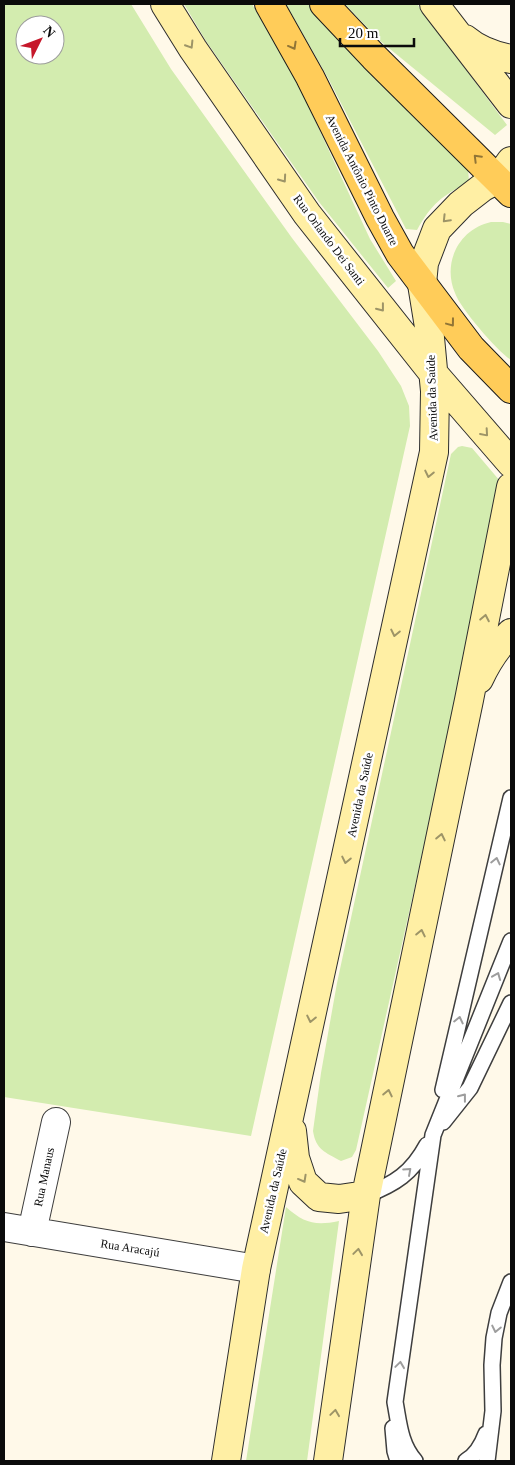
<svg xmlns="http://www.w3.org/2000/svg" width="515" height="1465" viewBox="0 0 515 1465" font-family="Georgia,serif">
  <style>
    .green { fill: #d3ecaf; fill-rule: evenodd }
    .lines { fill: none; stroke-linecap: round; stroke-linejoin: round }
    .lane-casing { stroke: #3e3e3e; stroke-width: 18 }
    .street-casing { stroke: #3e3e3e; stroke-width: 30 }
    .secondary-casing { stroke: #2d2d2d; stroke-width: 30 }
    .primary-casing { stroke: #1c1c1c; stroke-width: 30 }
    .lane { stroke: #fff; stroke-width: 15 }
    .street { stroke: #fff; stroke-width: 28 }
    .secondary { stroke: #ffefa4; stroke-width: 28 }
    .primary { stroke: #ffcc59; stroke-width: 28 }
    .oneway { stroke: #9d9467 }
    .oneway2 { stroke: #917536 }
    .oneway3 { stroke: #9d9d9d }
    .labels { text-anchor: middle; stroke-width: 5; stroke-linejoin: round; paint-order: stroke }
    .street-label { font-size: 12px; fill: #0b0b0b; stroke: #fff }
  </style>
  <rect width="100%" height="100%" fill="#fff9e9"/>
  <path class="green" d="M4 4H131L171 69 292 238 378 351 401 386 409 406 410 426 251 1136 4 1097ZM25 25H55V55H25Z
    M184 4H252L299 86 370 239 396 281 388 288 319 202 206 41Z
    M286 4H308L468 168 469 182C442 196 432 203 417 230L406 229 328 78Z
    M345 4H417L507 125 495 135 379 40Z
    M491 222H503L511 224V360C498 352 460 308 455 293 442 263 459 229 491 222Z
    M462 446 472 448 500 481 473 626 356 1150 352 1157 341 1161C325 1152 316 1150 313 1131L321 1073 337 983 451 454 458 447Z
    M286 1207C304 1223 315 1226 339 1221L307 1461H246Z"/>
  <g class="lines">
    <defs>
      <path id="lane" d="M443 1090 511 798
        M443 1122 470 1088 511 1003
        M366 1195C395 1184 412 1173 427 1145
        M393 1428 395 1451 398 1461
        M415 1461C400 1444 399 1423 395 1402L433 1135 511 941
        M466 1461C476 1455 482 1445 486 1434
        M487 1461 493 1411 492 1365 494 1338 499 1313 511 1282"/>
      <path id="street" d="M4 1227 256 1269
        M32 1232 56 1122"/>
      <path id="secondary" d="M165 4 193 49 307 214 433 373 511 463
        M434 4 511 104
        M465 39C478 50 495 56 511 59
        M479 679C487 662 498 645 511 633
        M292 1131 295 1158 303 1182 319 1197 339 1199 366 1195
        M226 1461 256 1269 434 452 435 391 429 327 422 284 424 263 437 229 461 204 483 187 498 179 511 161
        M328 1461 366 1195 469 700 511 487"/>
      <path id="primary" d="M269 4 310 77 380 218 400 254 471 348 511 389
        M324 4 374 57 511 193"/>
    </defs>
    <use href="#lane" class="lane-casing"/>
    <use href="#street" class="street-casing"/>
    <use href="#secondary" class="secondary-casing"/>
    <use href="#primary" class="primary-casing"/>
    <use href="#lane" class="lane"/>
    <use href="#street" class="street"/>
    <use href="#secondary" class="secondary"/>
    <use href="#primary" class="primary"/>
  </g>
  <defs><path id="oneway-chevron" d="M-2-3.5L2.5 0L-2 3.5" fill="none" stroke-width="1.6" stroke-linecap="round" stroke-linejoin="round" transform="scale(1.25)"/></defs>
  <g class="oneway">
    <use href="#oneway-chevron" transform="translate(190 45) rotate(58)"/>
    <use href="#oneway-chevron" transform="translate(283 179) rotate(55)"/>
    <use href="#oneway-chevron" transform="translate(446 219) rotate(134)"/>
    <use href="#oneway-chevron" transform="translate(381 308) rotate(52)"/>
    <use href="#oneway-chevron" transform="translate(485 433) rotate(49)"/>
    <use href="#oneway-chevron" transform="translate(429 474) rotate(102)"/>
    <use href="#oneway-chevron" transform="translate(485 618) rotate(-79)"/>
    <use href="#oneway-chevron" transform="translate(395 633) rotate(102)"/>
    <use href="#oneway-chevron" transform="translate(441 837) rotate(-78)"/>
    <use href="#oneway-chevron" transform="translate(346 860) rotate(102)"/>
    <use href="#oneway-chevron" transform="translate(421 933) rotate(-78)"/>
    <use href="#oneway-chevron" transform="translate(311 1019) rotate(102)"/>
    <use href="#oneway-chevron" transform="translate(388 1093) rotate(-78)"/>
    <use href="#oneway-chevron" transform="translate(303 1179) rotate(61)"/>
    <use href="#oneway-chevron" transform="translate(358 1252) rotate(-82)"/>
    <use href="#oneway-chevron" transform="translate(335 1413) rotate(-82)"/>
  </g>
  <g class="oneway2">
    <use href="#oneway-chevron" transform="translate(293 46) rotate(61)"/>
    <use href="#oneway-chevron" transform="translate(477 158) rotate(-135)"/>
    <use href="#oneway-chevron" transform="translate(451 323) rotate(53)"/>
  </g>
  <g class="oneway3">
    <use href="#oneway-chevron" transform="translate(496 861) rotate(-77)"/>
    <use href="#oneway-chevron" transform="translate(497 976) rotate(-68)"/>
    <use href="#oneway-chevron" transform="translate(459 1020) rotate(-77)"/>
    <use href="#oneway-chevron" transform="translate(463 1097) rotate(-52)"/>
    <use href="#oneway-chevron" transform="translate(408 1171) rotate(-42)"/>
    <use href="#oneway-chevron" transform="translate(496 1329) rotate(102)"/>
    <use href="#oneway-chevron" transform="translate(400 1365) rotate(-82)"/>
  </g>
  <g class="labels">
    <g class="street-label">
      <text transform="translate(362 180) rotate(63)" y="4">Avenida Antônio Pinto Duarte</text>
      <text transform="translate(329 240) rotate(53)" y="4">Rua Orlando Dei Santi</text>
      <text transform="translate(432 398) rotate(-92)" y="4">Avenida da Saúde</text>
      <text transform="translate(360 795) rotate(-78)" y="4">Avenida da Saúde</text>
      <text transform="translate(44 1177) rotate(-78)" y="4">Rua Manaus</text>
      <text transform="translate(273 1191) rotate(-77)" y="4">Avenida da Saúde</text>
      <text transform="translate(130 1248) rotate(9)" y="4">Rua Aracajú</text>
    </g>
  </g>
  <rect width="515" height="1465" fill="none" stroke="#0b0b0b" stroke-width="10"/>
  <g transform="translate(40 40) rotate(48)"><circle r="24" fill="#ffffff" stroke="#9d9d9d"/>
  <path d="M0-4L9 19L0 12L-9 19Z" fill="#c6182b"/>
  <text y="-8" font-size="14" font-weight="bold" text-anchor="middle" fill="#0b0b0b">N</text>
  </g>
  <path d="M340 38v8h74v-8" fill="none" stroke="#0b0b0b" stroke-width="2.5"/>
  <text x="348" y="38" font-size="15" fill="#0b0b0b" stroke="#ffffff" stroke-width="4" paint-order="stroke">20 m</text>
</svg>
